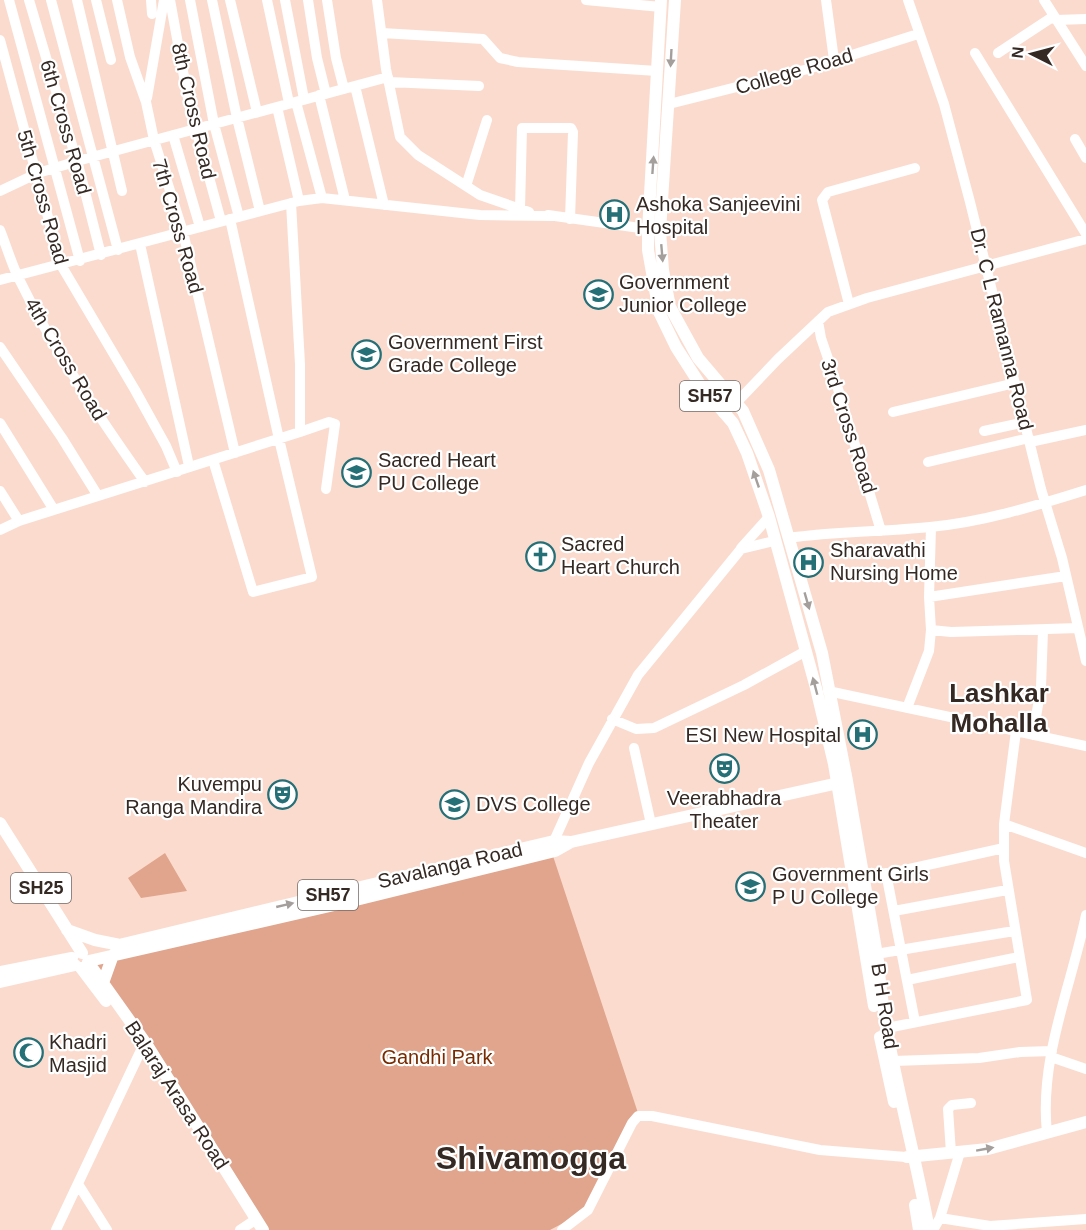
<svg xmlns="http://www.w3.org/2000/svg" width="1086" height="1230" viewBox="0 0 1086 1230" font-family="Arial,sans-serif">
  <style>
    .green { fill: #e0a58c }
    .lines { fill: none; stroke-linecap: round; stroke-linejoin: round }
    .minor { stroke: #fff; stroke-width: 10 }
    .major { stroke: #fff; stroke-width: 12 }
    .oneway { fill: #a49f9c }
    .labels { text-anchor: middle; stroke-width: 4.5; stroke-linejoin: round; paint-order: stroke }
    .shield { fill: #fff; stroke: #726966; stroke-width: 1.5 }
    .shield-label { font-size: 18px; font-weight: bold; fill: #352924 }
    .street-label { font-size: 20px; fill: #352924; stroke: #fff }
    .poi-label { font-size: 20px; fill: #352924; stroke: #fff; text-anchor: start }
    .park-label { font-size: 20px; fill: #782b00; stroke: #fff }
    .district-label { font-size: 26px; font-weight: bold; fill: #352924; stroke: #fff }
    .town-label { font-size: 32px; font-weight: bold; fill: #352924; stroke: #fff }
  </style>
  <rect width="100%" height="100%" fill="#fbdbce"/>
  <path class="green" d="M165 853 187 891 141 898 128 878Z
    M552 853 638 1113 588 1210 550 1230H267L92 959Z"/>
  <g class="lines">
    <path class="minor" d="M9 0 80 261
      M29 0 80 172 101 255
      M51 0 118 250
      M77 0 122 191
      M96 0 111 60
      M117 0 130 57 146 102 154 140 183 232 235 453
      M151 0 152 14
      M170 0 189 104 221 221
      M190 0 214 124 239 217
      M212 0 237 118 260 211
      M230 0 257 112
      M267 0 289 103
      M285 0 304 99
      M308 0 317 58 326 94
      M327 0 336 58 344 89
      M377 0 386 69 400 137 418 155 480 195 529 212
      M586 0 661 7
      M826 0 834 60
      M908 0 944 104 970 202 1041 489 1062 558 1086 661
      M1044 0 1086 66
      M1056 20 1086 19
      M382 33 483 39 500 58 518 62 657 71
      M0 40 61 265 135 390 166 446 177 472
      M975 53 1086 234
      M998 53 1054 16
      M389 82 479 86
      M355 86 384 205
      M319 95 345 200
      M147 98 164 0
      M296 102 322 198
      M669 104 808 69 918 34
      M277 107 299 201
      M173 135 200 227
      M1075 139 1086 158
      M466 186 487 120
      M0 191 38 173 81 160 388 77
      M520 209 522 128H571L573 132 570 219
      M548 215 654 230
      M0 230C6 245 11 262 18 277 53 349 99 417 145 482
      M140 244 189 466
      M0 280 299 201 322 198 480 215 553 216
      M849 304 822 200 828 192 915 168
      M818 321 821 338 835 379 881 531
      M0 347 62 438 98 496
      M893 412 1015 383
      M723 413 736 403 778 359 828 312 867 298 1086 239
      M0 423 54 510
      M984 431 1025 422
      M300 432 329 422 335 424 326 489
      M1030 442 1086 430
      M213 460 253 592 312 577 279 439 230 219
      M928 462 1029 438
      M0 491 19 521
      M0 530 19 521 300 432V364L291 203
      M788 538C835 531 883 532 930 527 983 522 1035 506 1086 490
      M741 548 769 517
      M929 597 1066 576
      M931 630 951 632 1078 628
      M828 691 1086 746
      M907 708 929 651 931 630 929 597 931 527
      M612 719 636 729 654 728 744 685 806 651
      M1033 735 1041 687 1043 630
      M634 748 651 824
      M1004 824 1086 853
      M555 847 554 841 589 763 638 675 741 549 774 541
      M886 873 915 1022
      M864 879 1004 848
      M894 911 1007 890
      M876 954 1014 931
      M907 980 1019 957
      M887 1028 1027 1000 1004 861V824L1016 731
      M1051 1057 1086 1069
      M894 1061 979 1058 1020 1052 1052 1051
      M1047 1133C1039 1058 1071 987 1086 915
      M951 1153 948 1109 952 1105 971 1103
      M78 1184 107 1230
      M940 1218 990 1226 1086 1219
      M56 1230 142 1048 147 1045
      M240 1230 252 1222
      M562 1230 588 1210 632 1123 638 1116H652L820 1150 906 1157
      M933 1230 940 1218 960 1152"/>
    <path class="major" d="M661 0 648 230V250L659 312 676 347 701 386 733 423 747 453 769 517 816 688 834 764 874 1006
      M675 0 660 231 663 270 670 307 698 358 743 411 769 470 822 653 847 781 878 961C885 1051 913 1141 929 1230
      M0 823 82 953
      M67 930 95 940 120 945
      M119 945 554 841 571 842
      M89 961 356 900 555 851 571 842 843 782
      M88 962 147 1045 263 1230
      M81 968 106 1001
      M0 972 72 958
      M0 982 75 965
      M103 983 113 955
      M880 1037 894 1102
      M907 1157 988 1149 1086 1122
      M915 1205 919 1230"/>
  </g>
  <defs><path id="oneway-solid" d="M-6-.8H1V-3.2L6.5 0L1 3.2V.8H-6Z" transform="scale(1.5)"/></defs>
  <g class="oneway">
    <use href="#oneway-solid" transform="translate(671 58) rotate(93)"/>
    <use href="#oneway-solid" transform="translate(653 165) rotate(-86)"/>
    <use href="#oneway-solid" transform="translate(662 253) rotate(85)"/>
    <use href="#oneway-solid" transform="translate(756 479) rotate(-109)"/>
    <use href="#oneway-solid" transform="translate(807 601) rotate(74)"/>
    <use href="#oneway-solid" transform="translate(815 686) rotate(-105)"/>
    <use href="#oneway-solid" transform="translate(285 905) rotate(-13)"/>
    <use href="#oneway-solid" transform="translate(985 1149) rotate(-10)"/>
  </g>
  <defs>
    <symbol id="hospital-ring" viewBox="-11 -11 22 22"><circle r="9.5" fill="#fff" stroke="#256f77" stroke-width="1.5"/><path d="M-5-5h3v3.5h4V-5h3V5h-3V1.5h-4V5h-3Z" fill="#256f77"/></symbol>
    <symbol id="university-ring" viewBox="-11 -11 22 22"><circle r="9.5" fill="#fff" stroke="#256f77" stroke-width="1.5"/><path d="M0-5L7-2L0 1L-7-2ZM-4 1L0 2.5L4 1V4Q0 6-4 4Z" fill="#256f77"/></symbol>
    <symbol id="church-ring" viewBox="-11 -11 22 22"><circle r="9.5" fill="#fff" stroke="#256f77" stroke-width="1.5"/><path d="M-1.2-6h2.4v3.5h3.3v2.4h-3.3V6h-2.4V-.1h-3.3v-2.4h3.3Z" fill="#256f77"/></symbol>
    <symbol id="theatre-ring" viewBox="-11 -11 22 22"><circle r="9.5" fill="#fff" stroke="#256f77" stroke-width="1.5"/><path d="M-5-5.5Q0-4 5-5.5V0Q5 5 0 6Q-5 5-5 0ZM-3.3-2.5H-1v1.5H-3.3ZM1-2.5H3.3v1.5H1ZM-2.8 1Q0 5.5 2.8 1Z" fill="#256f77"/></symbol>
    <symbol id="mosque-ring" viewBox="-11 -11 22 22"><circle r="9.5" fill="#fff" stroke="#256f77" stroke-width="1.5"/><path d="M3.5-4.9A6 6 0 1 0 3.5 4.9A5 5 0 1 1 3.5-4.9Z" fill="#256f77"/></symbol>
  </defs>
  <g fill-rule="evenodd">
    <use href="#hospital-ring" x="598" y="198" width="33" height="33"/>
    <use href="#university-ring" x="582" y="278" width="33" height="33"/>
    <use href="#university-ring" x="350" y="338" width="33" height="33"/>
    <use href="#university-ring" x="340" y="456" width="33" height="33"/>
    <use href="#church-ring" x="524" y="540" width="33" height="33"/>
    <use href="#hospital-ring" x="792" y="546" width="33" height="33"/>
    <use href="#hospital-ring" x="846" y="718" width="33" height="33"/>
    <use href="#theatre-ring" x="708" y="752" width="33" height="33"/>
    <use href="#theatre-ring" x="266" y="778" width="33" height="33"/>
    <use href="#university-ring" x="438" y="788" width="33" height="33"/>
    <use href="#university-ring" x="734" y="870" width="33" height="33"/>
    <use href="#mosque-ring" x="12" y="1036" width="33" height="33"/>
  </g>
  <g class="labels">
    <g class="shield">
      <rect x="680" y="381" width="60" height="30" rx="4.5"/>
      <rect x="11" y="873" width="60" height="30" rx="4.5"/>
      <rect x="298" y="880" width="60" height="30" rx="4.5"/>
    </g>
    <g class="shield-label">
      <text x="710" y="402">SH57</text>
      <text x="41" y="894">SH25</text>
      <text x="328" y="901">SH57</text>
    </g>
    <g class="street-label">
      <text transform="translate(794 71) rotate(-16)" y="7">College Road</text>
      <text transform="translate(194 111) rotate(77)" y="7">8th Cross Road</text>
      <text transform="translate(66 127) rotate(74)" y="7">6th Cross Road</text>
      <text transform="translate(43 197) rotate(74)" y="7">5th Cross Road</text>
      <text transform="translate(178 226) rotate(74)" y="7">7th Cross Road</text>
      <text transform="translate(1002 329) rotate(76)" y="7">Dr. C L Ramanna Road</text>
      <text transform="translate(66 359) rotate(59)" y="7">4th Cross Road</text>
      <text transform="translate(849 426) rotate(72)" y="7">3rd Cross Road</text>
      <text transform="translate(450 865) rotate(-13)" y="7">Savalanga Road</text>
      <text transform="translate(885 1006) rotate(81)" y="7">B H Road</text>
      <text transform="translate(177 1095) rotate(57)" y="7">Balaraj Arasa Road</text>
    </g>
    <g class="poi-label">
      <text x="636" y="211">Ashoka Sanjeevini<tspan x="636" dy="23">Hospital</tspan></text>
      <text x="619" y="289">Government<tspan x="619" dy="23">Junior College</tspan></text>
      <text x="388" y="349">Government First<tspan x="388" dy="23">Grade College</tspan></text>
      <text x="378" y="467">Sacred Heart<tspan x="378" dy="23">PU College</tspan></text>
      <text x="561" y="551">Sacred<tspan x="561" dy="23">Heart Church</tspan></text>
      <text x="830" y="557">Sharavathi<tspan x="830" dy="23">Nursing Home</tspan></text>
      <text x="841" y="742" text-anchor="end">ESI New Hospital</text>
      <text x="262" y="791" text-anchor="end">Kuvempu<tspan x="262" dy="23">Ranga Mandira</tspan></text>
      <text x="724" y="805" text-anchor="middle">Veerabhadra<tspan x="724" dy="23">Theater</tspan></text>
      <text x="476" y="811">DVS College</text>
      <text x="772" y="881">Government Girls<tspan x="772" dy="23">P U College</tspan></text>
      <text x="49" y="1049">Khadri<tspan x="49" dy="23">Masjid</tspan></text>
    </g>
    <g class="park-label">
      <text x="437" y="1064">Gandhi Park</text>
    </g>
    <g class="district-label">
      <text x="999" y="702">Lashkar<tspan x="999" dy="30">Mohalla</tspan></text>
    </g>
    <g class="town-label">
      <text x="531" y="1169">Shivamogga</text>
    </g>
  </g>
  <g transform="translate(1032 54) rotate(276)" stroke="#ffffff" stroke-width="4.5" paint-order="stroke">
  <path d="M0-4.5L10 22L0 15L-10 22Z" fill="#352924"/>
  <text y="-9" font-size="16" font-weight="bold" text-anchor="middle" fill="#352924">N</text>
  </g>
</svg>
